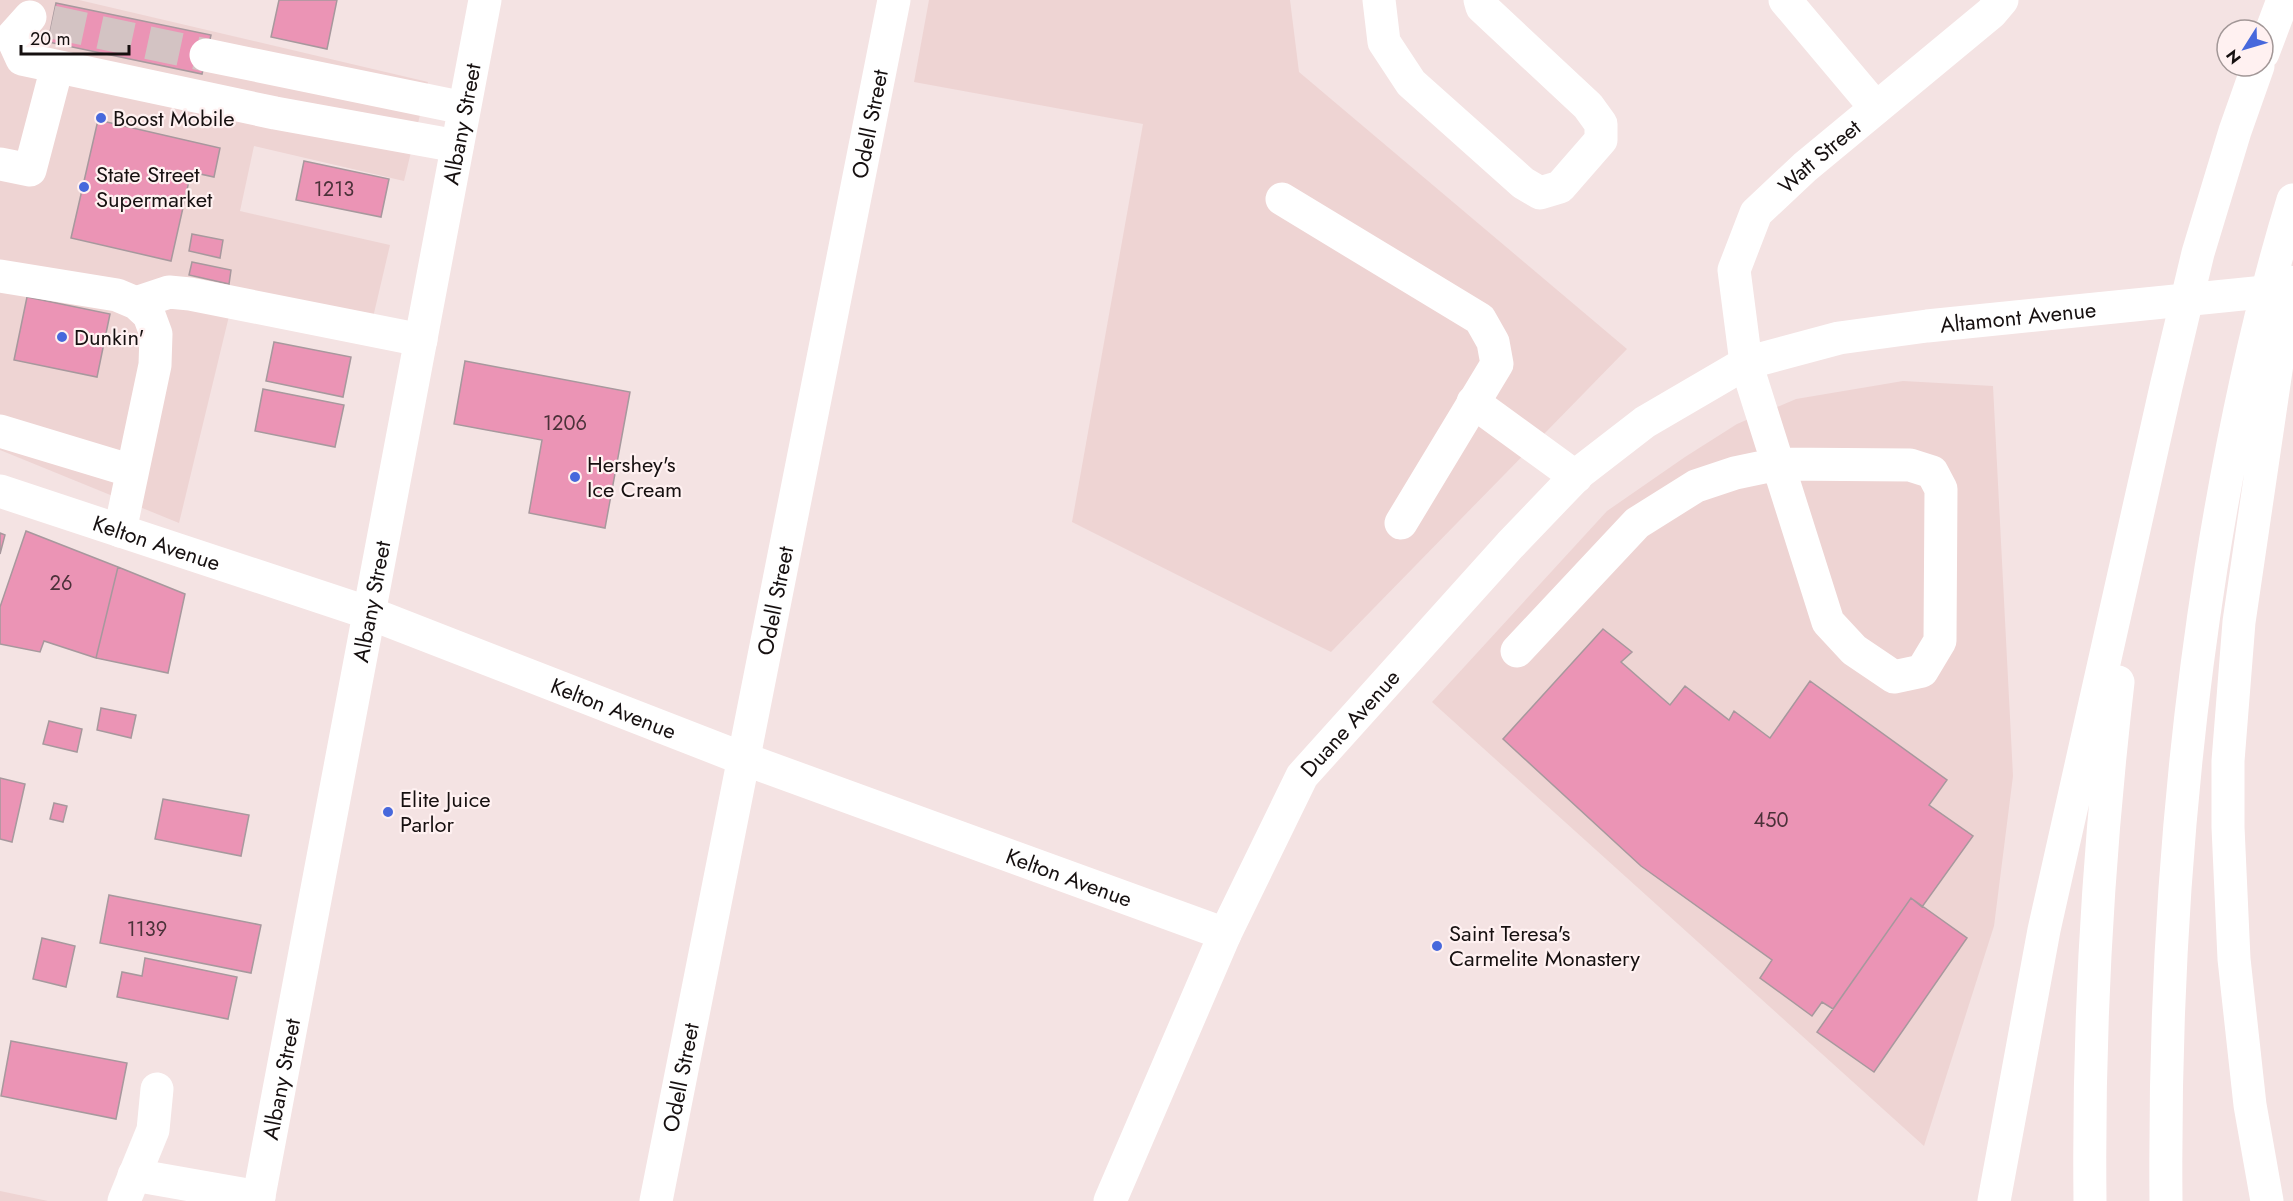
<svg xmlns="http://www.w3.org/2000/svg" width="2293" height="1201" viewBox="0 0 2293 1201" font-family="Jost,sans-serif">
  <style>
    .built { fill: #eed4d3 }
    .building { fill: #eb94b5; stroke: #a7989d; stroke-width: 1.5 }
    .lines { fill: none; stroke-linecap: round; stroke-linejoin: round }
    .minor-tunnel { stroke: #d3c3c3; stroke-width: 33; stroke-dasharray: 33 16; stroke-linecap: butt }
    .minor { stroke: #fff; stroke-width: 33 }
    .major { stroke: #fff; stroke-width: 33 }
    .highway { stroke: #fff; stroke-width: 33 }
    .poi-dot { fill: #4768dc; stroke: #fff1f1; stroke-width: 2 }
    .labels { text-anchor: middle; stroke-width: 4.5; stroke-linejoin: round; paint-order: stroke }
    .number-label { font-size: 20px; fill: #4b3139 }
    .poi-label { font-size: 22px; fill: #161010; stroke: #fff1f1; text-anchor: start }
    .street-label { font-size: 22px; fill: #161010; stroke: #fff1f1 }
  </style>
  <rect width="100%" height="100%" fill="#f4e3e3"/>
  <path class="built" d="M0 0H79L428 82 404 181 254 146 240 211 390 245 367 343 230 312 179 523 0 450Z
    M929 0H1290L1299 72 1627 349 1331 652 1072 522 1143 124 914 82Z
    M1903 381 1993 386 2013 776 1994 926 1924 1146 1432 702 1607 511 1685 457 1737 424 1796 399Z
    M0 1191 48 1201H0Z"/>
  <path class="building" d="M279 0H337L327 49 271 37Z
    M56 3 211 35 202 74 48 42Z
    M98 120 220 148 214 177 191 172 171 261 71 238Z
    M304 161 389 179 381 217 296 200Z
    M192 234 223 240 220 258 189 251Z
    M192 262 231 270 229 284 189 275Z
    M27 297 110 314 97 377 14 360Z
    M274 342 351 357 343 397 266 381Z
    M465 361 630 392 605 528 529 513 542 440 454 424Z
    M263 389 344 405 335 447 255 431Z
    M26 531 118 567 96 658 44 641 40 652 0 644V607Z
    M0 533 5 535 0 554Z
    M118 567 185 594 168 673 96 658Z
    M1603 629 1632 652 1621 662 1670 705 1685 686 1729 720 1734 711 1770 738 1810 681 1947 780 1929 805 1973 836 1922 907 1911 898 1833 1009 1822 1002 1812 1016 1760 978 1772 960 1641 866 1503 739Z
    M101 708 136 715 131 738 97 730Z
    M49 721 82 729 77 752 43 744Z
    M0 778 25 784 12 842 0 839Z
    M163 799 249 815 241 856 155 839Z
    M54 803 67 806 63 822 50 819Z
    M109 895 261 925 251 973 100 943Z
    M1911 898 1967 938 1874 1072 1817 1032Z
    M42 938 75 946 66 987 33 979Z
    M145 958 237 977 228 1019 117 997 122 972 142 976Z
    M11 1041 127 1063 116 1119 1 1096Z"/>
  <g class="lines">
    <path class="minor-tunnel" d="M52 22 206 55"/>
    <g class="minor">
      <path d="M1379 0 1384 42 1411 83 1523 183 1540 193 1560 187 1601 140V124L1588 106 1482 7 1480 0"/>
      <path d="M1785 0 1876 108"/>
      <path d="M30 17 12 37 22 59 275 113 457 146"/>
      <path d="M206 55 464 108"/>
      <path d="M0 164 30 170 57 67"/>
      <path d="M1282 199 1480 319 1493 342 1497 364 1401 523"/>
      <path d="M0 276 117 295 136 303 149 315 156 334 155 365 120 531"/>
      <path d="M136 303 169 292 190 294 421 340"/>
      <path d="M1473 402 1576 477"/>
      <path d="M0 431 132 471"/>
      <path id="s1" d="M0 491 369 613 744 759 1225 934"/>
      <path id="s2" d="M1517 651 1637 523 1696 486 1735 473 1778 464 1910 465 1932 472 1941 489 1940 641 1922 671 1894 677 1854 650 1828 622 1746 363 1734 270 1756 213 1805 167 1991 13 2002 0"/>
      <path d="M134 1175 259 1197"/>
      <path d="M124 1201 153 1130 157 1089"/>
      <path id="s3" d="M258 1201 485 0"/>
      <path id="s4" d="M656 1201 894 0"/>
    </g>
    <path class="major" id="s5" d="M1110 1201 1225 934 1302 776 1510 545 1579 473 1645 422 1746 363 1839 338 1927 326 2293 289"/>
    <path class="highway" d="M2263 53 2283 0
      M1994 1201 2044 930 2166 387 2198 253 2235 131 2258 66
      M2090 1201C2088 1028 2098 854 2118 682
      M2166 1201C2164 989 2178 777 2211 568 2231 443 2256 321 2293 200
      M2267 1201 2250 1105 2234 959 2228 827V761L2239 622 2289 282"/>
  </g>
  <g class="poi-dot">
    <circle cx="101" cy="118" r="6"/>
    <circle cx="84" cy="187" r="6"/>
    <circle cx="62" cy="337" r="6"/>
    <circle cx="575" cy="477" r="6"/>
    <circle cx="388" cy="812" r="6"/>
    <circle cx="1437" cy="946" r="6"/>
  </g>
  <g class="labels">
    <g class="number-label">
      <text x="334" y="196">1213</text>
      <text x="565" y="430">1206</text>
      <text x="61" y="590">26</text>
      <text x="1771" y="827">450</text>
      <text x="147" y="936">1139</text>
    </g>
    <g class="poi-label">
      <text x="113" y="126">Boost Mobile</text>
      <text x="96" y="182">State Street<tspan x="96" dy="25">Supermarket</tspan></text>
      <text x="74" y="345">Dunkin'</text>
      <text x="587" y="472">Hershey's<tspan x="587" dy="25">Ice Cream</tspan></text>
      <text x="400" y="807">Elite Juice<tspan x="400" dy="25">Parlor</tspan></text>
      <text x="1449" y="941">Saint Teresa's<tspan x="1449" dy="25">Carmelite Monastery</tspan></text>
    </g>
    <g class="street-label">
      <text dy="8" stroke="none"><textPath href="#s3" startOffset="1096">Albany Street</textPath></text>
      <text dy="8" stroke="none"><textPath href="#s4" startOffset="1098">Odell Street</textPath></text>
      <text dy="8" stroke="none"><textPath href="#s2" startOffset="1318">Watt Street</textPath></text>
      <text dy="8" stroke="none"><textPath href="#s5" startOffset="1354">Altamont Avenue</textPath></text>
      <text dy="8" stroke="none"><textPath href="#s1" startOffset="165">Kelton Avenue</textPath></text>
      <text dy="8" stroke="none"><textPath href="#s3" startOffset="610">Albany Street</textPath></text>
      <text dy="8" stroke="none"><textPath href="#s4" startOffset="612">Odell Street</textPath></text>
      <text dy="8" stroke="none"><textPath href="#s1" startOffset="651">Kelton Avenue</textPath></text>
      <text dy="8" stroke="none"><textPath href="#s5" startOffset="538">Duane Avenue</textPath></text>
      <text dy="8" stroke="none"><textPath href="#s1" startOffset="1137">Kelton Avenue</textPath></text>
      <text dy="8" stroke="none"><textPath href="#s4" startOffset="126">Odell Street</textPath></text>
      <text dy="8" stroke="none"><textPath href="#s3" startOffset="124">Albany Street</textPath></text>
    </g>
  </g>
  <g transform="translate(2245 48) rotate(233)"><circle r="28" fill="#fff1f1" stroke="#a29797" stroke-width="1.5"/>
  <path d="M0-4.5L10 22L0 15L-10 22Z" fill="#4768dc"/>
  <text y="-9" font-size="16" font-weight="bold" text-anchor="middle" fill="#161010">N</text>
  </g>
  <path d="M21 45v9h108v-9" fill="none" stroke="#161010" stroke-width="3"/>
  <text x="30" y="45" font-size="18" fill="#161010" stroke="#fff1f1" stroke-width="4.5" paint-order="stroke">20 m</text>
</svg>
